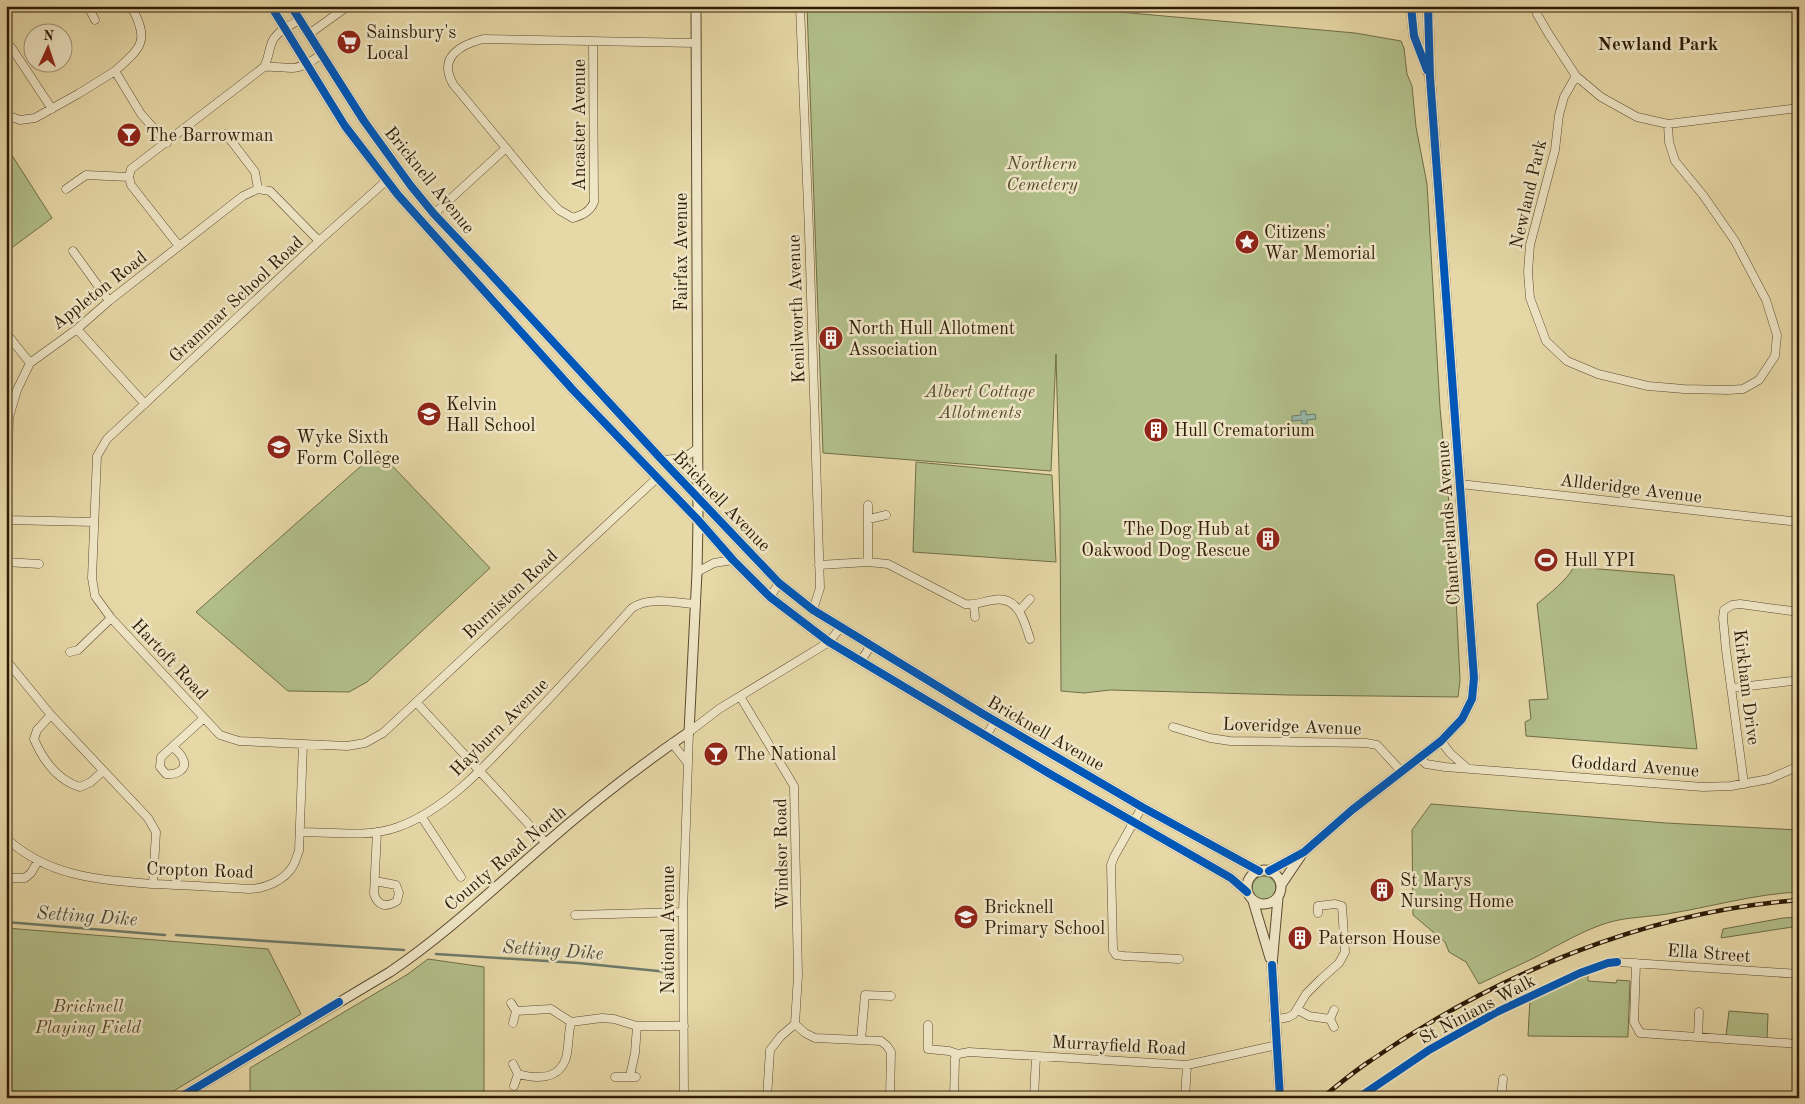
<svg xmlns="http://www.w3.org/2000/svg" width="1805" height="1104" viewBox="0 0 1805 1104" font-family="'Old Standard TT',serif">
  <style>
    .green { fill: #b2bf8a; stroke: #706d48 }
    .water { fill: #97b9ac; stroke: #6d7a6a }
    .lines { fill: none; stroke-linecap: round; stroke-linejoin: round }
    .stream { stroke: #6d7a6a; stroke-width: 2.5 }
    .minor-casing { stroke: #5c4a2f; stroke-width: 9 }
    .tertiary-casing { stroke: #5c4a2f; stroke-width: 11 }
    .minor { stroke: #efe6c6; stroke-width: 8 }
    .tertiary { stroke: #efe6c6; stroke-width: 9 }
    .rail-casing { stroke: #2e1b07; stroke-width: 4.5 }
    .rail { stroke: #efe6c6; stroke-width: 2.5; stroke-dasharray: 8; stroke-linecap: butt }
    .cycleway-casing { stroke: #efe6c6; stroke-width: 11 }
    .cycleway { stroke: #0057b8; stroke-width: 8 }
    .labels { text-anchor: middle; stroke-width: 5; stroke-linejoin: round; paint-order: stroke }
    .poi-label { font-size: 18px; fill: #2e1b07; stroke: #efe6c6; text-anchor: start }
    .street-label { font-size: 18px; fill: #2e1b07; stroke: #efe6c6 }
    .park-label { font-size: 18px; font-style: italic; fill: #564c2e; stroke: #efe6c6 }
    .neighbourhood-label { font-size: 19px; font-weight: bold; fill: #2e1b07; stroke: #efe6c6 }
    .water-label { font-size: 19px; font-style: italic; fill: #4e4a39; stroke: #efe6c6 }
  </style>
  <rect width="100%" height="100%" fill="#e7d8a7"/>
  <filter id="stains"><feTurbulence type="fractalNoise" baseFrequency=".004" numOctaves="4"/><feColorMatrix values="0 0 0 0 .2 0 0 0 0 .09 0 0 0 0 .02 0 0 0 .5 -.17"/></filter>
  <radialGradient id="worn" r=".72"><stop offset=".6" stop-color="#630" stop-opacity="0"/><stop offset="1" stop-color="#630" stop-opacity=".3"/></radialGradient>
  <path class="green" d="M807 6 1063 7 1355 33 1401 41 1404 48 1407 74 1412 86 1416 127 1427 184 1440 408 1454 557 1460 680 1458 697 1288 695 1110 690 1084 693 1061 691 1060 511 1056 354 1051 471 823 453Z
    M6 146 52 218 6 252Z
    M378 451 490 568 367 682 349 692 288 691 196 612Z
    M916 462 1052 475 1056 562 913 552Z
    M1574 567 1674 575 1697 749 1526 736 1525 722 1531 719 1529 700 1548 699 1537 604C1550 593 1566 581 1574 567Z
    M1431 804 1666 823 1799 830V892C1754 894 1711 907 1667 914 1648 917 1629 917 1610 922 1583 930 1559 945 1534 958 1516 967 1497 975 1479 984L1466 962 1449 952 1445 942 1413 915 1412 830Z
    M1252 888a12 12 0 1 1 24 0a12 12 0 1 1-24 0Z
    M1799 917V926L1721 938 1723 929 1783 918Z
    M6 928 268 949 301 1014 162 1098H6Z
    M428 959 484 967V1098H250V1068L408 974Z
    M1588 972V981L1616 983 1617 980 1630 981 1628 1037 1528 1036 1530 998Z
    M1729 1011 1768 1014 1767 1040 1726 1036Z"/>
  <path class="water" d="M1301 411H1306V415L1315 414 1316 419 1307 420V424H1302V420L1292 421V416L1301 415Z"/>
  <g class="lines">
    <path class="stream" d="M6 922 165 935
      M176 935 404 950
      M436 954 578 963 668 972"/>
    <defs>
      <path id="minor" d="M88 6 95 20
        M800 6 809 231 820 588 813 610
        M1536 6 1537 14 1548 33 1576 76 1601 97 1637 117 1668 124 1799 108
        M309 34 348 6
        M593 42 594 202C590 212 582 215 573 218L559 210 543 193 453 84C438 57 460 45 483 39L696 43
        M11 47 52 109
        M264 67C274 66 282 68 292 68 302 68 313 60 321 55
        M115 71C142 47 150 41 131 6
        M1576 76 1564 97 1559 115 1555 150 1530 245 1528 272 1530 298 1546 341 1567 361 1598 374 1648 386 1684 389 1728 390 1743 389 1759 380 1775 356 1777 335 1766 300 1735 241 1703 195 1675 161 1669 142 1668 124
        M6 115 20 120 35 118 78 94 115 71 141 114 167 143
        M226 134 255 172 258 189
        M386 181 319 241 107 439 97 456 92 578 95 596 111 618 220 735 239 741 347 746 365 743 383 733 657 478
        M66 189 86 175 129 177
        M434 214 506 148
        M179 246 131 185 129 177 131 169 264 67C269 58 269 47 273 40 279 30 290 25 300 20
        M73 251 109 301
        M77 329 145 404
        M6 333 30 363
        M662 460 684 458 698 448
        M1460 484 1799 522
        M869 519 886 515
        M7 520 94 522
        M6 530 9 417 17 390 30 363 77 329 109 301 243 196 258 189 270 191 319 241
        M6 562 39 564
        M868 562V505
        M819 565 868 562 888 564 965 604C976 606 983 601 993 600 1018 595 1024 620 1030 639
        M697 572 714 563 733 560
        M770 597 779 583
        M974 605 975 617
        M1020 610 1030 599
        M70 652 78 650 111 618
        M6 660 51 715 148 818 156 832 153 884
        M861 661 871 645
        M1732 688 1792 681
        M741 698 794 786 798 975 795 1024 781 1036 770 1050 767 1098
        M416 702 546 843
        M51 715 37 730 34 739C43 760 57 780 80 787L91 782 103 771
        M1173 727 1210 738 1230 741 1366 743 1377 745 1401 771
        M986 736 995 721
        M1441 741 1450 753 1467 768
        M672 743 687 762
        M173 747C176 750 180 753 182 757 189 769 177 775 166 774L160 767 161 757 204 718
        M1419 757 1426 764 1445 767 1703 787 1731 786 1769 779 1799 766
        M1744 784 1726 650 1723 618 1724 610 1732 605 1740 604 1799 612
        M1142 807 1114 857 1111 865 1113 950 1116 955 1124 956 1179 959
        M421 816 461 877
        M300 832C332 832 368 838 398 827 446 810 487 764 521 728 559 689 596 648 632 608 649 596 676 603 696 604
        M6 838C48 877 100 880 153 884 185 885 217 887 249 889 265 889 285 880 293 866 296 861 297 855 299 851L303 744
        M6 878H25L31 873 38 861
        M375 881 396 885 399 893 397 901C386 908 378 906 374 894L377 832
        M575 915 683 912
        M1617 962 1799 974
        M1636 963 1634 1022 1640 1033 1799 1044
        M511 1003 516 1011 513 1023
        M1298 1010 1309 1016 1330 1019
        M516 1011 551 1009 571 1022 602 1018 614 1019 637 1026H684
        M1274 1020 1289 1017 1294 1014 1306 994 1321 979 1339 963 1345 952 1342 906 1335 904 1318 906V913
        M795 1024 805 1033 815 1038 881 1041 887 1046 891 1052 890 1098
        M928 1025V1049L949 1051 958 1054 969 1052 1187 1065 1277 1045
        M1334 1027 1330 1019 1334 1010
        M1698 1037 1699 1012
        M861 1040 865 995 891 996
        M1797 1044 1798 1018
        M513 1064 518 1074 514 1086
        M518 1074C536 1079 559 1080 566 1058 569 1047 568 1034 571 1022
        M630 1076 635 1053 637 1026
        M615 1077H636
        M684 1098 683 912 689 732 719 709 829 642 841 627
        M954 1098 955 1058 958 1054
        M1034 1098 1036 1056
        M1185 1098 1187 1065
        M1501 1098 1503 1079"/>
      <path id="tertiary" d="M271 6 345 126 398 195 573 390 698 520 733 560 770 597 829 642 1050 774 1231 878 1247 892
        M291 6 364 121 411 186 434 214 487 270 662 460 779 583 813 610 841 627 983 714 1142 807 1259 871
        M1411 6 1414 36 1428 72
        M1247 887a17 17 0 1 1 34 0a17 17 0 1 1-34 0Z
        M1269 871 1304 852 1352 810 1441 741 1462 719 1472 699 1474 678 1430 77 1428 6
        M1281 885 1302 854
        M1278 898 1272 965 1280 1098
        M1253 901 1270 958
        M179 1098 390 972C446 934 494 888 545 844 591 804 639 766 689 732L697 572 698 520 696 6"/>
    </defs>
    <use href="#minor" class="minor-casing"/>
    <use href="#tertiary" class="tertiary-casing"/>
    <use href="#minor" class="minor"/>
    <use href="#tertiary" class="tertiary"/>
    <defs>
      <path id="rail" d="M1322 1098C1338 1085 1353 1072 1370 1061 1497 974 1644 912 1799 900"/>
    </defs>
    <use href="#rail" class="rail-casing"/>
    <use href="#rail" class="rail"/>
    <defs>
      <path id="cycleway" d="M271 6 345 126 398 195 573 390 698 520 733 560 770 597 829 642 1050 774 1231 878 1247 892
        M291 6 364 121 411 186 434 214 487 270 662 460 779 583 813 610 841 627 983 714 1142 807 1259 871
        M1411 6 1414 36 1427 70
        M1269 871 1304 852 1352 810 1441 741 1462 719 1472 699 1474 678 1430 77 1428 6
        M1272 965 1280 1098
        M179 1098 339 1002
        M1358 1098 1429 1050 1495 1013 1580 973 1608 963 1617 962"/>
    </defs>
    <use href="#cycleway" class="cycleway-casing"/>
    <use href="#cycleway" class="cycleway"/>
  </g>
  <defs>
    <symbol id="supermarket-disc" viewBox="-11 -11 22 22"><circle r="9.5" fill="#8f2418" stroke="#efe6c6"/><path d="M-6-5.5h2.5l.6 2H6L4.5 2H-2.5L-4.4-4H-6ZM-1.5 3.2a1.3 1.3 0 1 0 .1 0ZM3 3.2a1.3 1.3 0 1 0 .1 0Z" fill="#fff"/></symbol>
    <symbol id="bar-disc" viewBox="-11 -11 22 22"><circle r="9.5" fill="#8f2418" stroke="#efe6c6"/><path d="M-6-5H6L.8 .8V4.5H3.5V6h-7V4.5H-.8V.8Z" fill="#fff"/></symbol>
    <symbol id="sight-disc" viewBox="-11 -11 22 22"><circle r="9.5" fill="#8f2418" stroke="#efe6c6"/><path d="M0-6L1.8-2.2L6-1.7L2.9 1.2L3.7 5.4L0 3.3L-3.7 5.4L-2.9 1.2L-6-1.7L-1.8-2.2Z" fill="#fff"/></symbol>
    <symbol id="building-disc" viewBox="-11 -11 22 22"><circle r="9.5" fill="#8f2418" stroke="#efe6c6"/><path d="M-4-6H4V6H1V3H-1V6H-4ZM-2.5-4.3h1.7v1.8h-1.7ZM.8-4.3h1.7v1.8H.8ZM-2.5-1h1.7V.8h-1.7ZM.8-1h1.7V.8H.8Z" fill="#fff"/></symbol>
    <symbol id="school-disc" viewBox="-11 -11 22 22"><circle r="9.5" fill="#8f2418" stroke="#efe6c6"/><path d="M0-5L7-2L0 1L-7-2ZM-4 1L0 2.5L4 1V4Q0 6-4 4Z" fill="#fff"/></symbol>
    <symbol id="university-disc" viewBox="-11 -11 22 22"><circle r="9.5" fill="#8f2418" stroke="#efe6c6"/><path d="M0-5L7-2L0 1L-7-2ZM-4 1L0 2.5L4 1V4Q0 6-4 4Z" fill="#fff"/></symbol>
    <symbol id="stadium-disc" viewBox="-11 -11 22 22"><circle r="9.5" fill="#8f2418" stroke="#efe6c6"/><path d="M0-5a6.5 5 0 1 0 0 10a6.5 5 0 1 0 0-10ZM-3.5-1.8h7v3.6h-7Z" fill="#fff"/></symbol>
  </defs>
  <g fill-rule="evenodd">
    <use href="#supermarket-disc" x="335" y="28" width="28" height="28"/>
    <use href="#bar-disc" x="115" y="121" width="28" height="28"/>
    <use href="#sight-disc" x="1233" y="228" width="28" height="28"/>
    <use href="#building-disc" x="817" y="324" width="28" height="28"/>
    <use href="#school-disc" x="415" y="400" width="28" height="28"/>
    <use href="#building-disc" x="1142" y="416" width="28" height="28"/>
    <use href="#university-disc" x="265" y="433" width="28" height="28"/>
    <use href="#building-disc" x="1254" y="525" width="28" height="28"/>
    <use href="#stadium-disc" x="1532" y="546" width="28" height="28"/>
    <use href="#bar-disc" x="702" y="740" width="28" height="28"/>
    <use href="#building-disc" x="1368" y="876" width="28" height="28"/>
    <use href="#school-disc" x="952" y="903" width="28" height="28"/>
    <use href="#building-disc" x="1286" y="924" width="28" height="28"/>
  </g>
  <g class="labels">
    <g class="poi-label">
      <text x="366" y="38">Sainsbury's<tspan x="366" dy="21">Local</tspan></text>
      <text x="146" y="141">The Barrowman</text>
      <text x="1264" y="238">Citizens'<tspan x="1264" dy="21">War Memorial</tspan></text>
      <text x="848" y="334">North Hull Allotment<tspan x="848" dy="21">Association</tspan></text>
      <text x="446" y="410">Kelvin<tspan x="446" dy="21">Hall School</tspan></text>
      <text x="1174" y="436">Hull Crematorium</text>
      <text x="296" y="443">Wyke Sixth<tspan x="296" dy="21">Form College</tspan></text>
      <text x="1250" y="535" text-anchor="end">The Dog Hub at<tspan x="1250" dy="21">Oakwood Dog Rescue</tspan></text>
      <text x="1564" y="566">Hull YPI</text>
      <text x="734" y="760">The National</text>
      <text x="1400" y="886">St Marys<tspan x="1400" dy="21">Nursing Home</tspan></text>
      <text x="984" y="913">Bricknell<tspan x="984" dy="21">Primary School</tspan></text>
      <text x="1318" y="944">Paterson House</text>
    </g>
    <g class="street-label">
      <text transform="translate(579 125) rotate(-90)" y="6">Ancaster Avenue</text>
      <text transform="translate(430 180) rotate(51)" y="6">Bricknell Avenue</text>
      <text transform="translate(1528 194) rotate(-77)" y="6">Newland Park</text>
      <text transform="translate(681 252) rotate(-90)" y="6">Fairfax Avenue</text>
      <text transform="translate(99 290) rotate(-38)" y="6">Appleton Road</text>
      <text transform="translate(236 299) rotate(-43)" y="6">Grammar School Road</text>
      <text transform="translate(796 309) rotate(-92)" y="6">Kenilworth Avenue</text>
      <text transform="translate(1631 488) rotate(7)" y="6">Allderidge Avenue</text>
      <text transform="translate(722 501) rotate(46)" y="6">Bricknell Avenue</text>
      <text transform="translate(1448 523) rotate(-94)" y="6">Chanterlands Avenue</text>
      <text transform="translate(510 594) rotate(-43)" y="6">Burniston Road</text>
      <text transform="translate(170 659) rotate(47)" y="6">Hartoft Road</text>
      <text transform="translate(1747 687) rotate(83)" y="6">Kirkham Drive</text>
      <text transform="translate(1292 726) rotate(2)" y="6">Loveridge Avenue</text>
      <text transform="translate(499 727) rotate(-45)" y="6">Hayburn Avenue</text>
      <text transform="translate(1046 733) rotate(30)" y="6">Bricknell Avenue</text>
      <text transform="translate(1635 766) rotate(4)" y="6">Goddard Avenue</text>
      <text transform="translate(781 854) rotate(-91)" y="6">Windsor Road</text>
      <text transform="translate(505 858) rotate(-40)" y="6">County Road North</text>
      <text transform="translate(200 870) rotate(2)" y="6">Cropton Road</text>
      <text transform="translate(668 930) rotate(-90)" y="6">National Avenue</text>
      <text transform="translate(1709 953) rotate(4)" y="6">Ella Street</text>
      <text transform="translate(1477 1009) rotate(-28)" y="6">St Ninians Walk</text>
      <text transform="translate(1119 1045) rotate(3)" y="6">Murrayfield Road</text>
    </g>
    <g class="park-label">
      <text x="1042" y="169">Northern<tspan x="1042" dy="21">Cemetery</tspan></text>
      <text x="980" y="397">Albert Cottage<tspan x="980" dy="21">Allotments</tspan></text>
      <text x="88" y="1012">Bricknell<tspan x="88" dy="21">Playing Field</tspan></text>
    </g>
    <g class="neighbourhood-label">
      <text x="1658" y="50">Newland Park</text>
    </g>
    <g class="water-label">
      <text transform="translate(87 915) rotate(4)" y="7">Setting Dike</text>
      <text transform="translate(553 949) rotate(4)" y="7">Setting Dike</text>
    </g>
  </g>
  <rect width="1805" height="1104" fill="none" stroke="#e7d8a7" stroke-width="25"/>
  <rect x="8" y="8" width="1790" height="1089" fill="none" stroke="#2e1b07" stroke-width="2.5"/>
  <rect x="12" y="12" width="1780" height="1079" fill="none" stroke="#2e1b07"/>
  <g transform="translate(48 48) rotate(3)"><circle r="24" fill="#efe6c6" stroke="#a2957a"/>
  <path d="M0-4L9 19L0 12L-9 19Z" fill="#8f2418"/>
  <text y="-8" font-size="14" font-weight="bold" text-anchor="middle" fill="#2e1b07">N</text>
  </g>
  <rect width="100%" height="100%" filter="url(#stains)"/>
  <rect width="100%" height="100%" fill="url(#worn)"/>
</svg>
